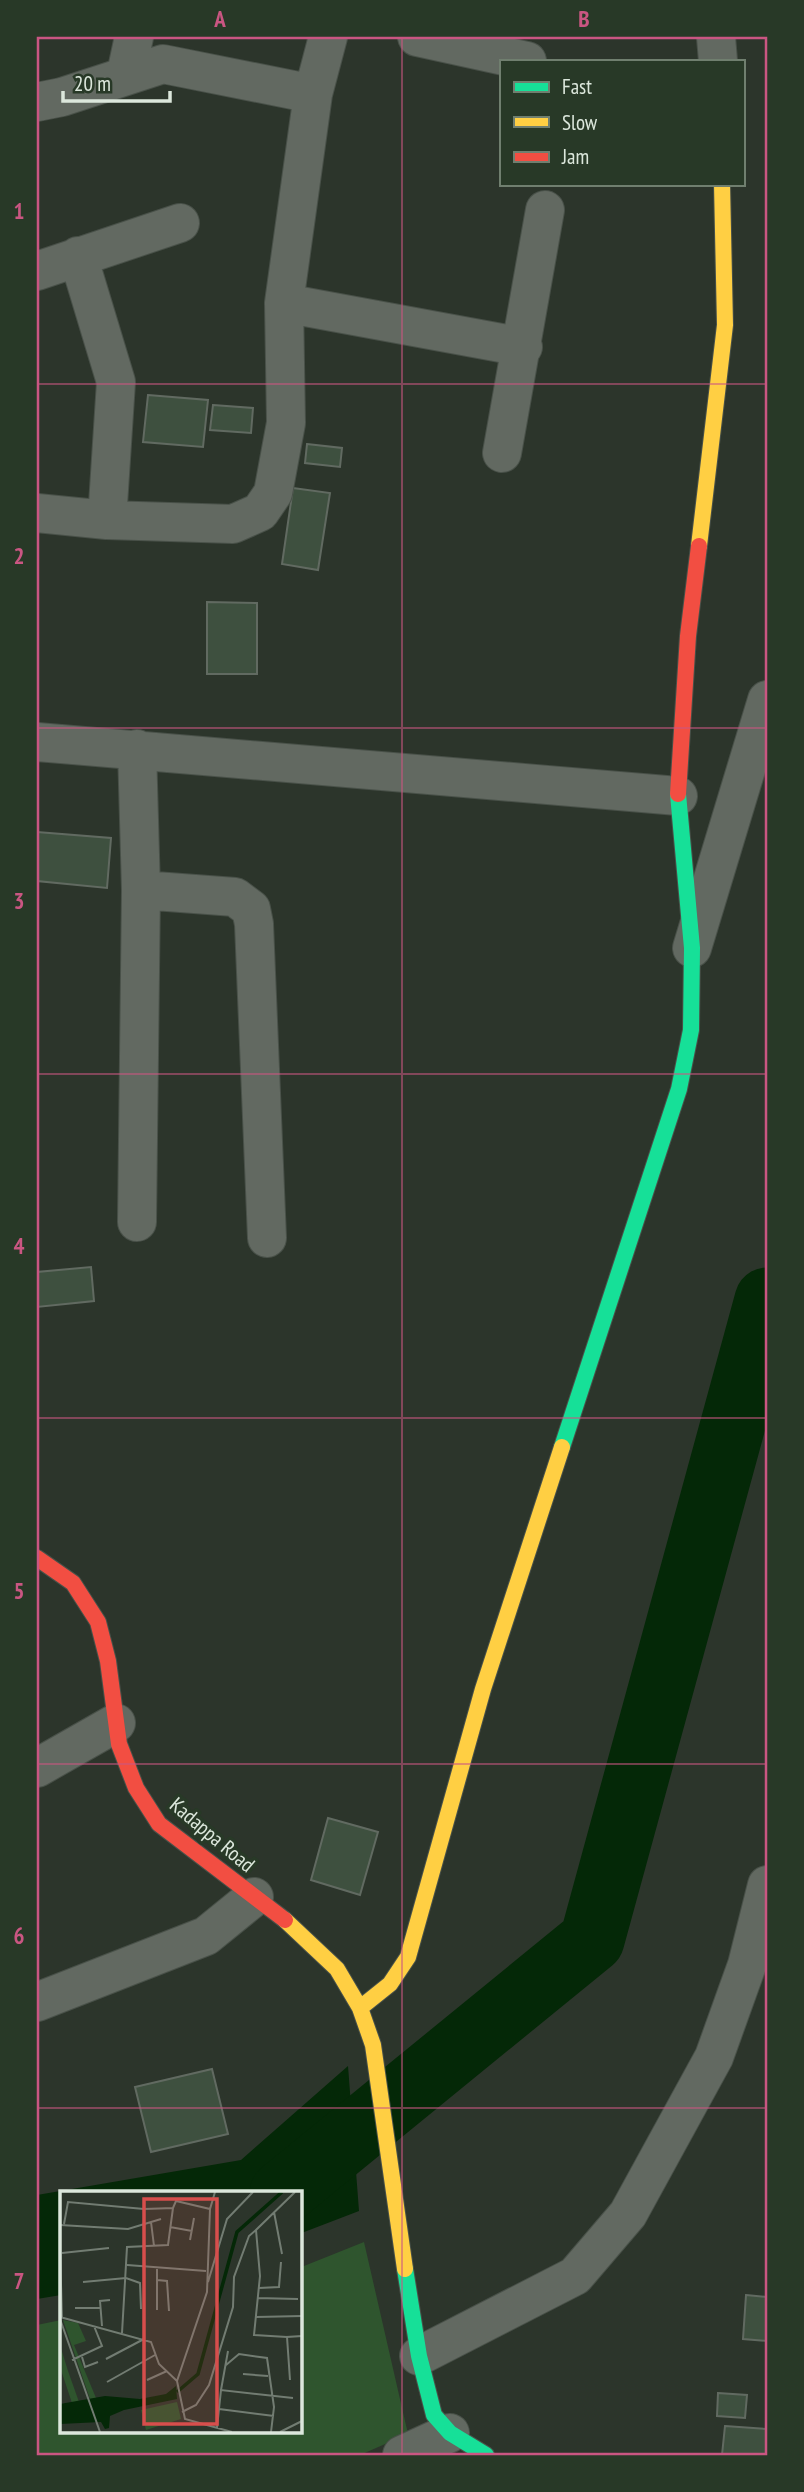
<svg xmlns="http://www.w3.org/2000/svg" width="804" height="2492" viewBox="0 0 804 2492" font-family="'PT Sans Narrow',sans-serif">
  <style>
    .green { fill: #2f552e }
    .water { fill: #042807 }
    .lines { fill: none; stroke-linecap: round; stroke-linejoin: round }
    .river { stroke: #042807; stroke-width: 65 }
    .building { fill: #3e503f; stroke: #616a61; stroke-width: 2 }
    .street-casing { stroke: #495149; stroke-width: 40 }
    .fast-casing { stroke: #495149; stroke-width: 18 }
    .slow-casing { stroke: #495149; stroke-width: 18 }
    .jam-casing { stroke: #495149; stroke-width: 18 }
    .street { stroke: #626961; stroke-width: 38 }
    .fast { stroke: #16e098; stroke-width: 16 }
    .slow { stroke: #ffcf43; stroke-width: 16 }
    .jam { stroke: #f24e42; stroke-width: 16 }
    .grid { fill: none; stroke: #ca5682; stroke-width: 2; stroke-opacity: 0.55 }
    .labels { text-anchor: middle; stroke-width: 7; stroke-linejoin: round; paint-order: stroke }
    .street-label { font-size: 21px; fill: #dce7dc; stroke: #283927 }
    .inset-river { fill: none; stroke: #042807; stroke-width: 3.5 }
    .inset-road { fill: none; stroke: #727c72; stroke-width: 2 }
    .view { fill: #d74e4c; fill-opacity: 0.15; stroke: #d74e4c; stroke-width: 3.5 }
    .inset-edge { fill: none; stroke: #dce7dc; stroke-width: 3.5 }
    .neatline { fill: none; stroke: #ca5682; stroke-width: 2.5 }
    .grid-label { font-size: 23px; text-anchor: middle; font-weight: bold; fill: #ca5682 }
  </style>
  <rect width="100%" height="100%" fill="#2c352b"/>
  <path class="green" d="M364 2242 408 2434 360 2455H37V2325L61 2320V2431H299V2268Z"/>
  <path class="water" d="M348 2066 359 2211 299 2234V2193H61V2295L37 2299V2195L241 2160Z"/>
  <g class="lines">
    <path class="river" d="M282 2193 592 1940 767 1300"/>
  </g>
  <path class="building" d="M148 395 208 400 203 447 143 442Z
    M213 405 253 408 251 433 210 430Z
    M307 444 342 448 340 467 305 463Z
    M293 488 330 493 318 570 282 564Z
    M207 602 257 603V674H207Z
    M37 832 111 838 107 888 37 881Z
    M91 1267 94 1301 37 1307V1272Z
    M328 1818 378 1832 360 1895 311 1880Z
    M212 2069 228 2134 151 2152 135 2087Z
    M746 2295 767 2297V2341L743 2339Z
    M718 2393 747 2395 745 2418 717 2416Z
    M725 2426 767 2429V2455H722Z"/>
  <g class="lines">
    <defs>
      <path id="street" d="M417 37 527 61
        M716 37 718 61
        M126 74 134 37
        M37 102 62 97 163 64 313 94 328 37
        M78 256 116 382 107 520
        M37 271 180 223
        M284 303 523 347
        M502 453 545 210
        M37 513 107 520 233 524 260 512 273 493 286 423 284 303 313 94
        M37 742 678 796
        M137 749 141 890 137 1222
        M141 890 235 897 251 909 254 924 267 1238
        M692 948 767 700
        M37 1768 116 1723
        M37 2002 206 1936 254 1897
        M419 2356 575 2276 628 2214 714 2057 747 1965 767 1885
        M402 2455 450 2433"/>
      <path id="fast" d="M562 1447 679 1089 691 1030 692 948 678 794
        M405 2269 419 2356 434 2415 450 2433 486 2455"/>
      <path id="slow" d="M699 546 725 325 722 184
        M285 1920 337 1969 360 2008 373 2045 405 2269
        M360 2008 390 1984 408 1957 483 1689 562 1447"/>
      <path id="jam" d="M678 794 688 636 699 546
        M37 1558 73 1583 98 1622 108 1661 119 1744 136 1788 159 1824 285 1920"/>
    </defs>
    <use href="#street" class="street-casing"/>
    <use href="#fast" class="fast-casing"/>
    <use href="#slow" class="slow-casing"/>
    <use href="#jam" class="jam-casing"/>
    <use href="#street" class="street"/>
    <use href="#fast" class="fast"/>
    <use href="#slow" class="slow"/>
    <use href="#jam" class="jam"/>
  </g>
  <path class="grid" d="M402 37V2455M37 384H767M37 728H767M37 1074H767M37 1418H767M37 1764H767M37 2108H767"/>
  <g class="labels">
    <g class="street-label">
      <text transform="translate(212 1835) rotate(40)" y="7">Kadappa Road</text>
    </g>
  </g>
  <g transform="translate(60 2191)">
    <rect width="242" height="242" fill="#2c352b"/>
    <path d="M3 129 18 132 26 150 14 154 36 207 30 208ZM0 154 8 180 19 211 12 212 0 176ZM117 211 121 228 86 239 81 219Z" fill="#2f552e"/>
    <path d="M116 195 117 208 64 219 50 225 49 237 45 238 41 231 0 233V213L45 205 80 208 106 203Z" fill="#042807"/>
    <path class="inset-river" d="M117 201 138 183 177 41 222 1"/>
    <path class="inset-road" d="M214 21 222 63M91 31 94 55M4 33 8 11 84 18 113 17 116 10 150 18 155 1M0 34 68 38 101 28M110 36 132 40M130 49 134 27M0 59 2 126M2 62 49 57M67 74 146 80M97 76V119M97 89 107 90 109 120M23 91 66 87 80 92 81 118M148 91 167 28 193 1M199 97 219 96 221 71M197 107 238 108M15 117H40M0 126 91 151 99 173 117 190 125 228 172 241M196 126 242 125M0 128 40 241M42 135 40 110 50 109M62 142 67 56 108 54 113 17M227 146 194 144 200 85 196 39 235 1M22 166 25 176 38 171M46 168 84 148M12 169 42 155 34 135M166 174 179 163 207 167 214 216 211 241M183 183 208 185M87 189 107 180M230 189 227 146 242 145M117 190 147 101 150 18M47 191 95 164M161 199 168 160M159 218 214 225M122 221 136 214 149 194 173 116 174 86 189 45 196 39M157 237 161 199 233 207M220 241 242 230"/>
    <path class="view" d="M84 8H157V233H84Z"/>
    <rect width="242" height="242" class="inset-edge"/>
  </g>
  <rect width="804" height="2492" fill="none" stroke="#283927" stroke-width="77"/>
  <rect x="500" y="60" width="245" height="126" fill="#283927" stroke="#707f6f" stroke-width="2"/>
  <rect x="514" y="82" width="35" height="10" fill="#16e098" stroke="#707f6f" stroke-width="2"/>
  <text x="562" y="94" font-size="21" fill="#dce7dc">Fast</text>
  <rect x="514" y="117" width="35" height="10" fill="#ffcf43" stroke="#707f6f" stroke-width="2"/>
  <text x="562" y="130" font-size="21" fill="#dce7dc">Slow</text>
  <rect x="514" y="152" width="35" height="10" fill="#f24e42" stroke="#707f6f" stroke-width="2"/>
  <text x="562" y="164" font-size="21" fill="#dce7dc">Jam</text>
  <path d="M63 91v10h107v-10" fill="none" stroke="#dce7dc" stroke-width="3.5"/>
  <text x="74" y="91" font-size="21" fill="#dce7dc" stroke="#283927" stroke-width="5" paint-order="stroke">20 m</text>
  <rect x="38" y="38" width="728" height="2416" class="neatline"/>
  <g class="grid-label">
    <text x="220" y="27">A</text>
    <text x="584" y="27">B</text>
    <text x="19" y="219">1</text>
    <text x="19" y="564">2</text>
    <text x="19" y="909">3</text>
    <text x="19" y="1254">4</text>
    <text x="19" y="1599">5</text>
    <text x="19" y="1944">6</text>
    <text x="19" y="2289">7</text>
  </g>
</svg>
